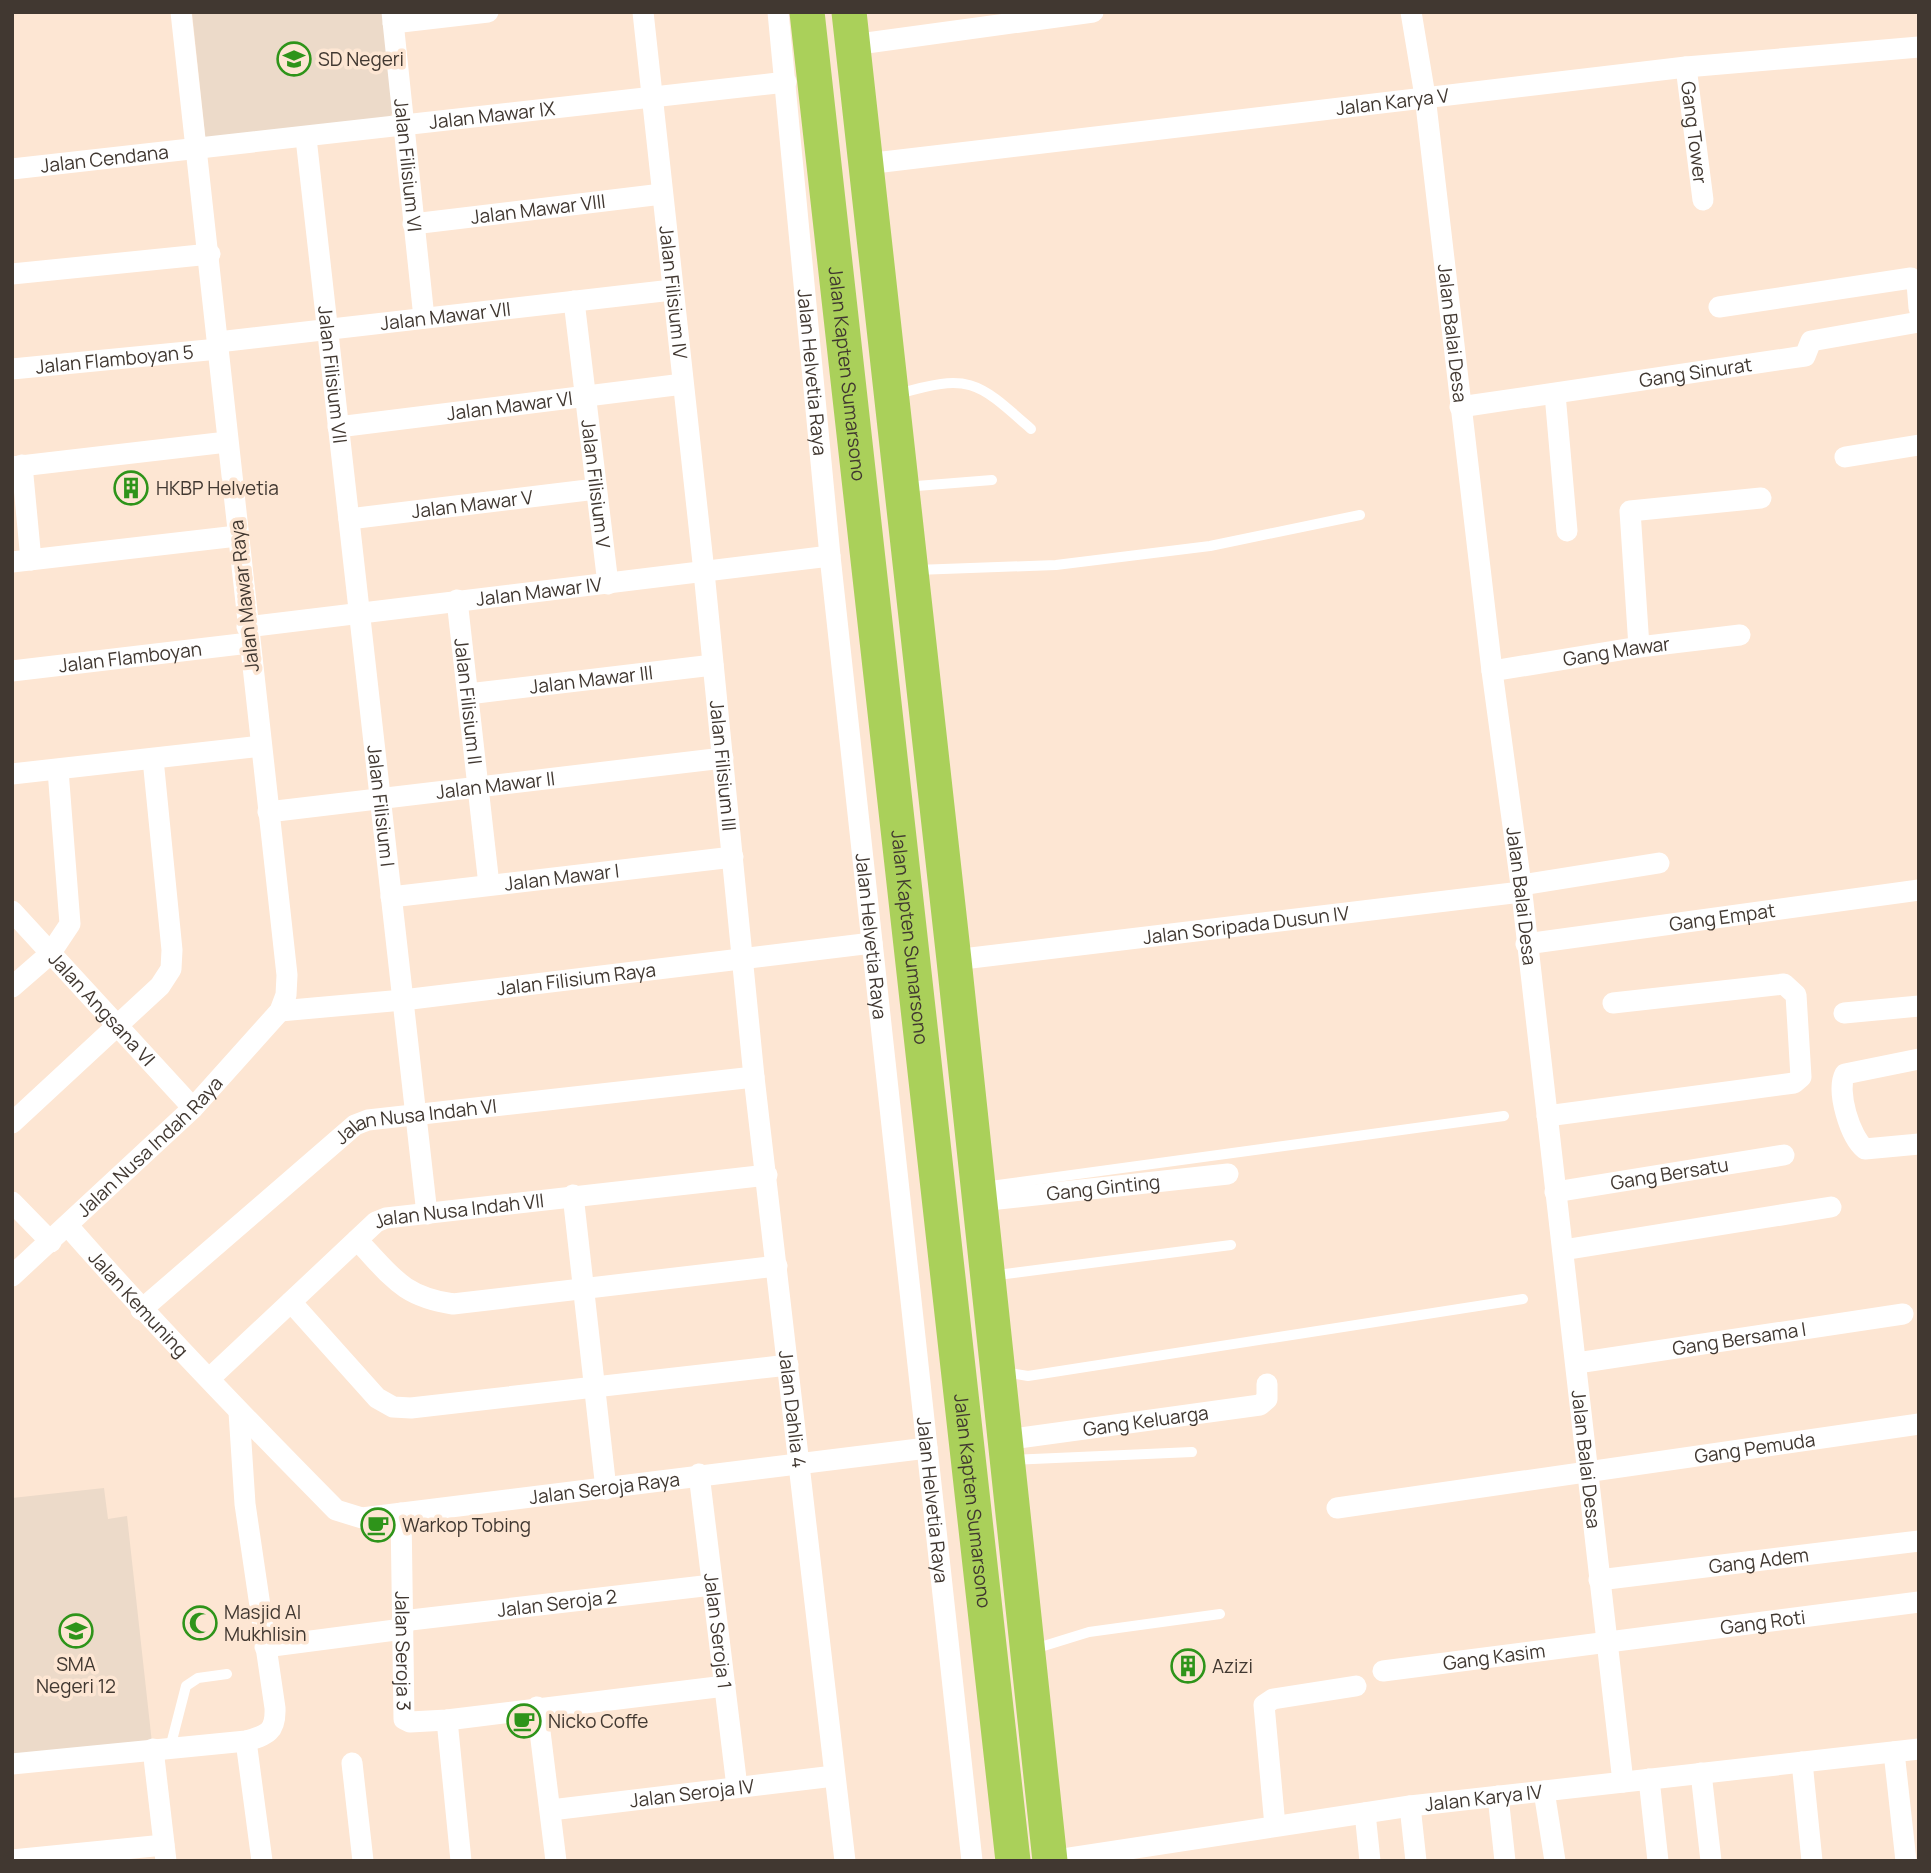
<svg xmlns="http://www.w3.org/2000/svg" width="1931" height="1873" viewBox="0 0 1931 1873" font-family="Manrope,sans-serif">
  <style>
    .education { fill: #ecdac9 }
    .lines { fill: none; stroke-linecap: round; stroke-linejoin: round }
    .service { stroke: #fff; stroke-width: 10 }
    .minor { stroke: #fff; stroke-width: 21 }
    .trunk { stroke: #aad05a; stroke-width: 35 }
    .labels { text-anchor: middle; stroke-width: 7; stroke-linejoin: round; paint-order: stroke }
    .poi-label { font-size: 19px; fill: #413831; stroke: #fde6d3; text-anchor: start }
    .street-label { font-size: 19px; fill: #413831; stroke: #fde6d3 }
  </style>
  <rect width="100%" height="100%" fill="#fde6d3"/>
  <path class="education" d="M192 12H385L396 107 387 121 206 143Z
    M104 1488 108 1519 127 1516 152 1743 12 1758V1498Z"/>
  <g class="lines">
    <path class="service" d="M898 394C970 373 977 381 1031 429
      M904 487 992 480
      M916 570 1056 565 1210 546 1360 515
      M983 1187 1504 1116
      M990 1276 1231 1245
      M1004 1372 1028 1376 1523 1299
      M1010 1460 1192 1452
      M1034 1649 1089 1632 1220 1614
      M170 1748 186 1686 198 1678 227 1674"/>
    <g class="minor">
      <path id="s1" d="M392 12 424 318"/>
      <path id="s2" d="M643 12 704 572 754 1077 845 1861"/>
      <path id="s3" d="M778 12 830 556 972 1861"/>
      <path id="s4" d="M1411 12 1425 96 1492 671 1521 885 1623 1782"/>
      <path d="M393 23 488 12"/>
      <path d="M852 45 1093 12"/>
      <path id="s5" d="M1686 67 1703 200"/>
      <path id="s6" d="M306 138 427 1214"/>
      <path id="s7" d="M866 164 1686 67 1919 47"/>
      <path id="s8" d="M12 169 786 82"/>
      <path id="s9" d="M413 224 662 194"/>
      <path d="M12 274 210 254"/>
      <path id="s10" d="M574 301 608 584"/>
      <path d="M1719 307 1911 278 1917 283 1919 308"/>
      <path id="s11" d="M218 342 672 290"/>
      <path id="s12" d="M12 369 218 349"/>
      <path d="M1555 394 1567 531"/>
      <path id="s13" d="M1460 407 1805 356 1811 341 1919 322"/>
      <path id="s14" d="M338 427 683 384"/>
      <path d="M1845 457 1919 445"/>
      <path d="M22 465 31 560"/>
      <path d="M12 467 227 442"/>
      <path id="s15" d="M349 519 596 489"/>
      <path d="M12 562 237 536"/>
      <path id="s16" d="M457 600 489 885"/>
      <path id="s17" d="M247 627 830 556"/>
      <path d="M1639 647 1630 511 1761 498"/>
      <path id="s18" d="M12 671 249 643"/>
      <path id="s19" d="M1492 671 1639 647 1740 635"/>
      <path id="s20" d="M468 694 713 665"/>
      <path d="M12 774 261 746"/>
      <path id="s21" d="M268 812 723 758"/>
      <path d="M1521 885 1659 863"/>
      <path id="s22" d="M391 897 733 857"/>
      <path id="s23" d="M12 911 193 1108"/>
      <path id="s24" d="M1526 944 1919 890"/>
      <path id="s25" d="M954 960 1521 892"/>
      <path d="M12 987 50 954 70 924 58 770"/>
      <path id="s26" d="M280 1011 403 1000 872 943"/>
      <path d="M1844 1013 1919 1006"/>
      <path d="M1919 1059 1845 1074C1836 1091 1850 1137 1865 1149L1919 1144"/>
      <path d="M1547 1116 1794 1083 1801 1077 1796 995 1784 984 1613 1003"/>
      <path d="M12 1123 160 986 171 969 172 950 153 759"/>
      <path id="s27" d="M1555 1192 1784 1155"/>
      <path d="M573 1195 606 1489"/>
      <path id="s28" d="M980 1201 1228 1174"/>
      <path d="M12 1202 51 1242"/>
      <path id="s29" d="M68 1226C154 1324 244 1417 336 1510L362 1518 927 1448"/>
      <path d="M357 1240C392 1276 401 1296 453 1304L777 1266"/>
      <path d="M1563 1250 1831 1207"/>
      <path id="s30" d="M12 1276 193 1108 280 1011 286 995 287 975 181 12"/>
      <path d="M291 1302 377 1398 393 1407 411 1408 788 1365"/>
      <path id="s31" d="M141 1310 355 1125 368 1120 754 1077"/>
      <path id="s32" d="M1577 1363 1903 1314"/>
      <path id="s33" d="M210 1378 376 1222 386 1218 767 1175"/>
      <path id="s34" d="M1005 1440 1260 1405 1267 1399V1384"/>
      <path id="s35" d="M699 1474 737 1787"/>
      <path id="s36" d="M1337 1508 1919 1424"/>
      <path id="s37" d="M401 1513 404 1719 410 1722 447 1720 725 1686"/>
      <path id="s38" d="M1599 1580 1919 1541"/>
      <path id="s39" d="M402 1621 712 1585"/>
      <path d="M265 1647 403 1629"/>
      <path id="s40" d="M1383 1671 1919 1602"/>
      <path d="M537 1707 556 1861"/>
      <path d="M447 1720 461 1861"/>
      <path d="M246 1741 262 1861"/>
      <path d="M153 1749 166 1861"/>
      <path d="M1894 1752 1906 1861"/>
      <path d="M1802 1762 1812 1861"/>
      <path d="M352 1763 363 1861"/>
      <path d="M12 1764 246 1741C267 1735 276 1732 275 1708L245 1504 239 1412"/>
      <path d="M1701 1773 1711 1861"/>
      <path d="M1649 1779 1658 1861"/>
      <path d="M1544 1791 1555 1861"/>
      <path d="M1498 1796 1505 1861"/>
      <path d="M1410 1806 1416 1861"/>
      <path id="s41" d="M551 1810 834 1776"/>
      <path d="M1365 1813 1370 1861"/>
      <path d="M1275 1826 1264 1705 1273 1699 1356 1686"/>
      <path d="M12 1860 164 1845"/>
      <path id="s42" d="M1050 1861 1410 1806 1919 1749"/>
    </g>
    <g class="trunk">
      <path id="s43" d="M807 12 1013 1861"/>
      <path d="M849 12 954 960 1050 1861"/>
    </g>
  </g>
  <defs>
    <symbol id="school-ring" viewBox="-11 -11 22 22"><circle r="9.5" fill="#fde6d3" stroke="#2e941a" stroke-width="1.5"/><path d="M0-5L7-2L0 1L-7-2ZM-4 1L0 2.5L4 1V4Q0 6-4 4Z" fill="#2e941a"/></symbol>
    <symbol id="building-ring" viewBox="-11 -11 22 22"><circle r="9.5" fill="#fde6d3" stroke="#2e941a" stroke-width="1.5"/><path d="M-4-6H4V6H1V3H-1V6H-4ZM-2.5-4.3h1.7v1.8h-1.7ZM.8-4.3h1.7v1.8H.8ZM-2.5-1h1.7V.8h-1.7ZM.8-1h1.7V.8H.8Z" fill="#2e941a"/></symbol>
    <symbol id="cafe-ring" viewBox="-11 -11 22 22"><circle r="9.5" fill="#fde6d3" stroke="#2e941a" stroke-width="1.5"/><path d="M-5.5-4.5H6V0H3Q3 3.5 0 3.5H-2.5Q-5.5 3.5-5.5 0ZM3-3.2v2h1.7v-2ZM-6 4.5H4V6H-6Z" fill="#2e941a"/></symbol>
    <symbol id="mosque-ring" viewBox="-11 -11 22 22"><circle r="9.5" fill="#fde6d3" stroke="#2e941a" stroke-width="1.5"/><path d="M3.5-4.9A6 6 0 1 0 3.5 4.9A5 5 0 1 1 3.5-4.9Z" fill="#2e941a"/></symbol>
  </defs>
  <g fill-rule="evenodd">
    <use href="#school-ring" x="275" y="40" width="38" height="38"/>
    <use href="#building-ring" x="112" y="469" width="38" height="38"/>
    <use href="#cafe-ring" x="359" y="1506" width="38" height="38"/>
    <use href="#mosque-ring" x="181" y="1604" width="38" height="38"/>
    <use href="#school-ring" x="57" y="1612" width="38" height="38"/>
    <use href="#building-ring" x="1169" y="1647" width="38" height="38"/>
    <use href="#cafe-ring" x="505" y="1702" width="38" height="38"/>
  </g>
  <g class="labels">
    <g class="poi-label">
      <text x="318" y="66">SD Negeri</text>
      <text x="156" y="495">HKBP Helvetia</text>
      <text x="402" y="1532">Warkop Tobing</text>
      <text x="224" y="1619">Masjid Al<tspan x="224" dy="22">Mukhlisin</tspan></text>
      <text x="76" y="1671" text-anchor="middle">SMA<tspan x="76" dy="22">Negeri 12</tspan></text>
      <text x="1212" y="1673">Azizi</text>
      <text x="548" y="1728">Nicko Coffe</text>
    </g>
    <g class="street-label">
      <text dy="7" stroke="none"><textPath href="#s7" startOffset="530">Jalan Karya V</textPath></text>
      <text dy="7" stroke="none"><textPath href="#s8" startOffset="483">Jalan Mawar IX</textPath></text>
      <text dy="7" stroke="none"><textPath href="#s5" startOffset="66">Gang Tower</textPath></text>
      <text dy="7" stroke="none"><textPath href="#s8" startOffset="93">Jalan Cendana</textPath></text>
      <text dy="7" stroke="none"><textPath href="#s1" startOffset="154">Jalan Filisium VI</textPath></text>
      <text dy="7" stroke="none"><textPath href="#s9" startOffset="126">Jalan Mawar VIII</textPath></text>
      <text dy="7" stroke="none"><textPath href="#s2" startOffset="282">Jalan Filisium IV</textPath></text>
      <text dy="7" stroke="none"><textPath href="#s11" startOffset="229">Jalan Mawar VII</textPath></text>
      <text dy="7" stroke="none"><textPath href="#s4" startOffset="324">Jalan Balai Desa</textPath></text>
      <text dy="7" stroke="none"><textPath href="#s12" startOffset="103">Jalan Flamboyan 5</textPath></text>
      <text dy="7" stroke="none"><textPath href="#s3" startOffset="362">Jalan Helvetia Raya</textPath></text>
      <text dy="7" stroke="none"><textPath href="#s43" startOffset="364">Jalan Kapten Sumarsono</textPath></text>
      <text dy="7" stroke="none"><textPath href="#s13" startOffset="238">Gang Sinurat</textPath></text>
      <text dy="7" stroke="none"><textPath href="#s6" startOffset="238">Jalan Filisium VII</textPath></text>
      <text dy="7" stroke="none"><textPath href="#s14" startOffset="173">Jalan Mawar VI</textPath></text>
      <text dy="7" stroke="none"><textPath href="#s10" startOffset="184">Jalan Filisium V</textPath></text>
      <text dy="7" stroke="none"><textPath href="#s15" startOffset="124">Jalan Mawar V</textPath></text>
      <text dy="7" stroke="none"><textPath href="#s17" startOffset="294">Jalan Mawar IV</textPath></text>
      <text transform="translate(244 596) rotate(-96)" y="7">Jalan Mawar Raya</text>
      <text dy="7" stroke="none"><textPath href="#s19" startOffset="126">Gang Mawar</textPath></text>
      <text dy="7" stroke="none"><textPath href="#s18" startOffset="119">Jalan Flamboyan</textPath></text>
      <text dy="7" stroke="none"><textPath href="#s20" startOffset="124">Jalan Mawar III</textPath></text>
      <text dy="7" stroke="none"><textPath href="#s16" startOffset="102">Jalan Filisium II</textPath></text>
      <text dy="7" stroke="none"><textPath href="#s2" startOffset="758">Jalan Filisium III</textPath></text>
      <text dy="7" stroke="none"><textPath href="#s21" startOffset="229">Jalan Mawar II</textPath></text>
      <text dy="7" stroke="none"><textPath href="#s6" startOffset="672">Jalan Filisium I</textPath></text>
      <text dy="7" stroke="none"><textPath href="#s22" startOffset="172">Jalan Mawar I</textPath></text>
      <text dy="7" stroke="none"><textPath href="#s4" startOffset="891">Jalan Balai Desa</textPath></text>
      <text dy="7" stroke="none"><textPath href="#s24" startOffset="198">Gang Empat</textPath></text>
      <text dy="7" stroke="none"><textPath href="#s25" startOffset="294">Jalan Soripada Dusun IV</textPath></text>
      <text dy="7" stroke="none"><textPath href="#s3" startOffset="929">Jalan Helvetia Raya</textPath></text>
      <text dy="7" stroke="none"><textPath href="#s43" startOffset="931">Jalan Kapten Sumarsono</textPath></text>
      <text dy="7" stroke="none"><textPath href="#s26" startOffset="298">Jalan Filisium Raya</textPath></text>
      <text dy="7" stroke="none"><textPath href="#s23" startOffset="133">Jalan Angsana VI</textPath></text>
      <text dy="7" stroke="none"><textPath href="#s31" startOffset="343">Jalan Nusa Indah VI</textPath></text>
      <text dy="7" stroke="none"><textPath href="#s30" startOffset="189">Jalan Nusa Indah Raya</textPath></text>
      <text dy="7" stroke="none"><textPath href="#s27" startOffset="116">Gang Bersatu</textPath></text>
      <text dy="7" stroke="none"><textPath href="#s28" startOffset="124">Gang Ginting</textPath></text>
      <text dy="7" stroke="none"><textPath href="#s33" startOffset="312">Jalan Nusa Indah VII</textPath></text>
      <text dy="7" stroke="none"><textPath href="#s29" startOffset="105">Jalan Kemuning</textPath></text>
      <text dy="7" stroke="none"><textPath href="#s32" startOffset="164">Gang Bersama I</textPath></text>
      <text dy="7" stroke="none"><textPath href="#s2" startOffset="1405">Jalan Dahlia 4</textPath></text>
      <text dy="7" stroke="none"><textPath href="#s34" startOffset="142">Gang Keluarga</textPath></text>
      <text dy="7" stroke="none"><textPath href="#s36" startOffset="422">Gang Pemuda</textPath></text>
      <text dy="7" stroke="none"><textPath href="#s4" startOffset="1458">Jalan Balai Desa</textPath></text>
      <text dy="7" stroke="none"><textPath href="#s29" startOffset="662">Jalan Seroja Raya</textPath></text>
      <text dy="7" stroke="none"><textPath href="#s43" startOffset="1498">Jalan Kapten Sumarsono</textPath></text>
      <text dy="7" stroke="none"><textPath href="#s3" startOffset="1496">Jalan Helvetia Raya</textPath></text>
      <text dy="7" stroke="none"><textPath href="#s38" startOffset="161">Gang Adem</textPath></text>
      <text dy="7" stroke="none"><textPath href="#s39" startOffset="156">Jalan Seroja 2</textPath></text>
      <text dy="7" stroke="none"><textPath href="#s40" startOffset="383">Gang Roti</textPath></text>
      <text dy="7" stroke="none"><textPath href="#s35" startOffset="158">Jalan Seroja 1</textPath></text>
      <text dy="7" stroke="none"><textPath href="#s37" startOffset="138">Jalan Seroja 3</textPath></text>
      <text dy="7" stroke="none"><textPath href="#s40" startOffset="112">Gang Kasim</textPath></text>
      <text dy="7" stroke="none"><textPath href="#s41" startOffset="142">Jalan Seroja IV</textPath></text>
      <text dy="7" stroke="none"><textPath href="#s42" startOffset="438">Jalan Karya IV</textPath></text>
    </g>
  </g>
  <rect width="1931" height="1873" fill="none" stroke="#413831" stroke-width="28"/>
</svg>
